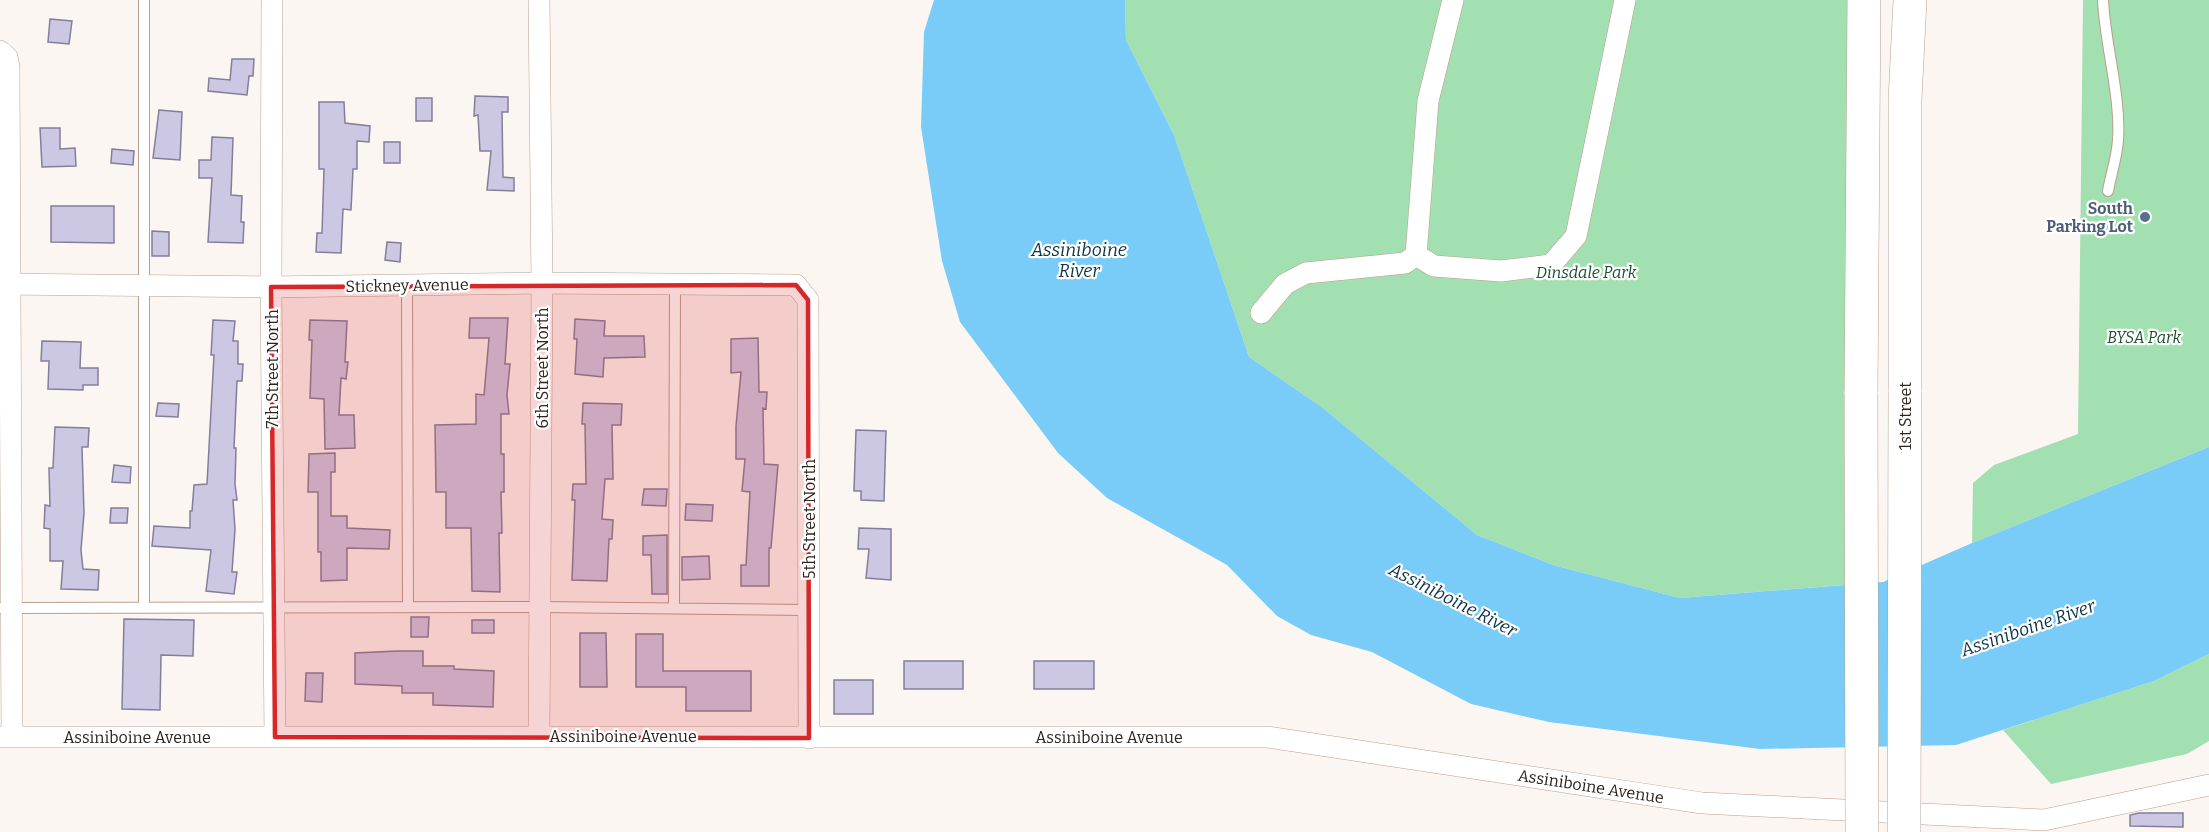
<svg xmlns="http://www.w3.org/2000/svg" width="2209" height="832" viewBox="0 0 2209 832" font-family="Bitter,serif">
  <style>
    .green { fill: #a2e0b1 }
    .water { fill: #78ccf7 }
    .building { fill: #ccc8e4; stroke: #837f99; stroke-width: 1.5 }
    .lines { fill: none; stroke-linecap: round; stroke-linejoin: round }
    .lane-casing { stroke: #b99f8e; stroke-width: 12 }
    .street-casing { stroke: #b99f8e; stroke-width: 22 }
    .primary-casing { stroke: #b99f8e; stroke-width: 34 }
    .lane { stroke: #fff; stroke-width: 10 }
    .street { stroke: #fff; stroke-width: 21 }
    .primary { stroke: #fff; stroke-width: 33 }
    .primary-bridge-casing { stroke: #b99f8e; stroke-width: 34; stroke-linecap: butt }
    .primary-bridge { stroke: #fff; stroke-width: 33 }
    .marked { fill: #d62828; fill-opacity: 0.2; stroke: #d62828; stroke-width: 4.5; stroke-linejoin: round }
    .service-dot { fill: #5c6f8a; stroke: #fff; stroke-width: 2 }
    .labels { text-anchor: middle; stroke-width: 4.5; stroke-linejoin: round; paint-order: stroke }
    .service-label { font-size: 16px; font-weight: bold; fill: #4e5e75; stroke: #fff; text-anchor: end }
    .park-label { font-size: 16px; font-style: italic; fill: #1d502e; stroke: #fff }
    .street-label { font-size: 16px; fill: #2d231c; stroke: #fff }
    .water-label { font-size: 18px; font-style: italic; fill: #0e3446; stroke: #fff }
  </style>
  <rect width="100%" height="100%" fill="#fcf6f3"/>
  <path class="green" d="M1125 0H1859L1856 584 1680 598 1553 565 1477 535 1323 408 1249 357 1174 135 1126 40Z
    M2083 0H2209V447L1972 543 1973 483 1994 465 2078 434Z
    M2209 654V741L2187 754 2051 784 2003 730 2154 681Z"/>
  <path class="water" d="M934 0H1125L1126 40 1174 135 1249 357 1323 408 1477 535 1553 565 1680 598 1883 582 1972 543 2209 447V654L2154 681 1956 745 1760 749 1549 722 1471 704 1372 652 1311 635 1277 616 1227 565 1107 498 1058 453 960 322 942 261 921 127 924 32Z"/>
  <path class="building" d="M50 19 72 21 69 44 48 42Z
    M232 59H254L253 76H249L247 95 208 91 209 78 230 80Z
    M475 96 508 97V112H502L503 177 514 178V191L487 190 491 151H480L478 115 474 116Z
    M416 98H432V121H416Z
    M319 102H344L345 123 370 126 369 142 357 141V169H353L351 210 343 209 341 253 316 252 317 233H322L324 169H319Z
    M159 110 182 112 180 160 153 158Z
    M40 128H60V149L75 148 76 166 42 167Z
    M212 137 233 138 231 195 242 196 241 222H244L243 243 208 242 212 178H199V160H211Z
    M384 142H400V163H384Z
    M112 149 134 151 133 165 111 163Z
    M51 206H114V243L51 242Z
    M152 231 169 232V256H152Z
    M387 242 401 243 400 262 385 260Z
    M470 318H508L505 364H510L507 395 509 414H501V454H504V492H501L502 533H499L500 592 472 591 471 528H446V492H436L435 425 476 424V394L484 395 489 338H469Z
    M575 319 605 321 604 336H644L645 357 604 358 603 377 575 374 577 339H574Z
    M213 320 235 321 233 341H238V364H243L242 381H237L234 448H236L235 484 237 500H233L235 529 232 572H237L234 594 206 591 211 550 152 546 154 526 190 528V511H192L194 485 207 484 214 355H211Z
    M310 320 347 321 345 362H348L346 379 341 378 339 415H354L355 448 325 449 324 399 310 398 312 340H309Z
    M758 338 759 392H767L766 409 763 408 764 464 778 465 771 548H769V586H741V565H746L750 492 742 491 745 459H736V426L741 372 731 373V339Z
    M42 341 81 342 80 368H98V385H83V390L48 389 49 361H41Z
    M158 403 179 404 178 417 156 416Z
    M583 403 622 404 621 425H612L613 479H605L602 519 613 520 612 539H609L607 581 572 580 575 500H572L573 484H586L585 424H582Z
    M55 427 89 428 88 447H82L84 513 81 550 83 569 99 570 98 590 61 589 63 561H50V529L44 528 45 505 50 506 49 468H53Z
    M856 430 886 431 884 501 861 500V491H854Z
    M335 453V472H331V516H347V528L390 530 389 549 347 548V580L321 581V552H318V492H308L309 454Z
    M114 465 131 467 130 483 112 482Z
    M644 489H667L666 506 642 505Z
    M686 504 713 505 712 521 685 520Z
    M111 508H128L127 523H110Z
    M859 528 891 529V580L866 578 869 549H858Z
    M667 535V594H652L651 555H643V536Z
    M709 556 710 579 682 580V557Z
    M411 617H429L428 637H411Z
    M124 619 194 620 193 656 161 655 160 710 122 709Z
    M472 620H494V633H472Z
    M580 633H606L607 687H580Z
    M636 634H663V671H751V711H686V687H636Z
    M397 651H423V666H454V669L494 671 493 707 433 705V693H402V686L355 684V653Z
    M904 661H963V689H904Z
    M1034 661H1094V689H1034Z
    M306 673H323L322 702 305 701Z
    M834 680H873V714H834Z
    M2139 813H2183V827L2130 826V815Z"/>
  <g class="lines">
    <defs>
      <path id="lane" d="M2103 0C2105 45 2121 96 2118 140 2117 157 2111 174 2108 191
        M407 285 408 607
        M0 608 540 607 809 610
        M144 608V0
        M674 608 675 284"/>
      <path id="street" d="M272 0 271 287 275 737
        M1453 0 1428 101 1416 255 1434 266 1501 271 1551 265 1576 236 1625 0
        M0 51 7 57 9 67 12 737
        M0 284 271 287 542 283 796 285 808 300 809 738
        M1261 313 1285 284 1306 273 1405 263 1416 255
        M539 736 542 283 539 0
        M0 737H1268L1702 803 2044 820 2209 785"/>
      <path id="primary" d="M1905 392V100L1910 0
        M1861 394 1864 0"/>
    </defs>
    <use href="#lane" class="lane-casing"/>
    <use href="#street" class="street-casing"/>
    <use href="#primary" class="primary-casing"/>
    <use href="#lane" class="lane"/>
    <use href="#street" class="street"/>
    <use href="#primary" class="primary"/>
    <defs>
      <path id="primary-bridge" d="M1861 394 1862 832
        M1904 832 1905 392"/>
    </defs>
    <use href="#primary-bridge" class="primary-bridge-casing"/>
    <use href="#primary-bridge" class="primary-bridge"/>
  </g>
  <path class="marked" d="M796 285 808 300 809 738 275 737 271 287Z"/>
  <circle class="service-dot" cx="2145" cy="217" r="6"/>
  <g class="labels">
    <g class="service-label">
      <text x="2133" y="214">South<tspan x="2133" dy="18">Parking Lot</tspan></text>
    </g>
    <g class="park-label">
      <text x="1586" y="278">Dinsdale Park</text>
      <text x="2144" y="343">BYSA Park</text>
    </g>
    <g class="street-label">
      <text transform="translate(407 285) rotate(-1)" y="6">Stickney Avenue</text>
      <text transform="translate(542 368) rotate(-90)" y="6">6th Street North</text>
      <text transform="translate(272 369) rotate(-90)" y="6">7th Street North</text>
      <text transform="translate(1905 416) rotate(-90)" y="6">1st Street</text>
      <text transform="translate(809 519) rotate(-90)" y="6">5th Street North</text>
      <text x="623" y="742">Assiniboine Avenue</text>
      <text x="137" y="743">Assiniboine Avenue</text>
      <text x="1109" y="743">Assiniboine Avenue</text>
      <text transform="translate(1591 786) rotate(9)" y="6">Assiniboine Avenue</text>
    </g>
    <g class="water-label">
      <text x="1079" y="256">Assiniboine<tspan x="1079" dy="21">River</tspan></text>
      <text transform="translate(1453 600) rotate(27)" y="6">Assiniboine River</text>
      <text transform="translate(2028 628) rotate(-19)" y="6">Assiniboine River</text>
    </g>
  </g>
</svg>
